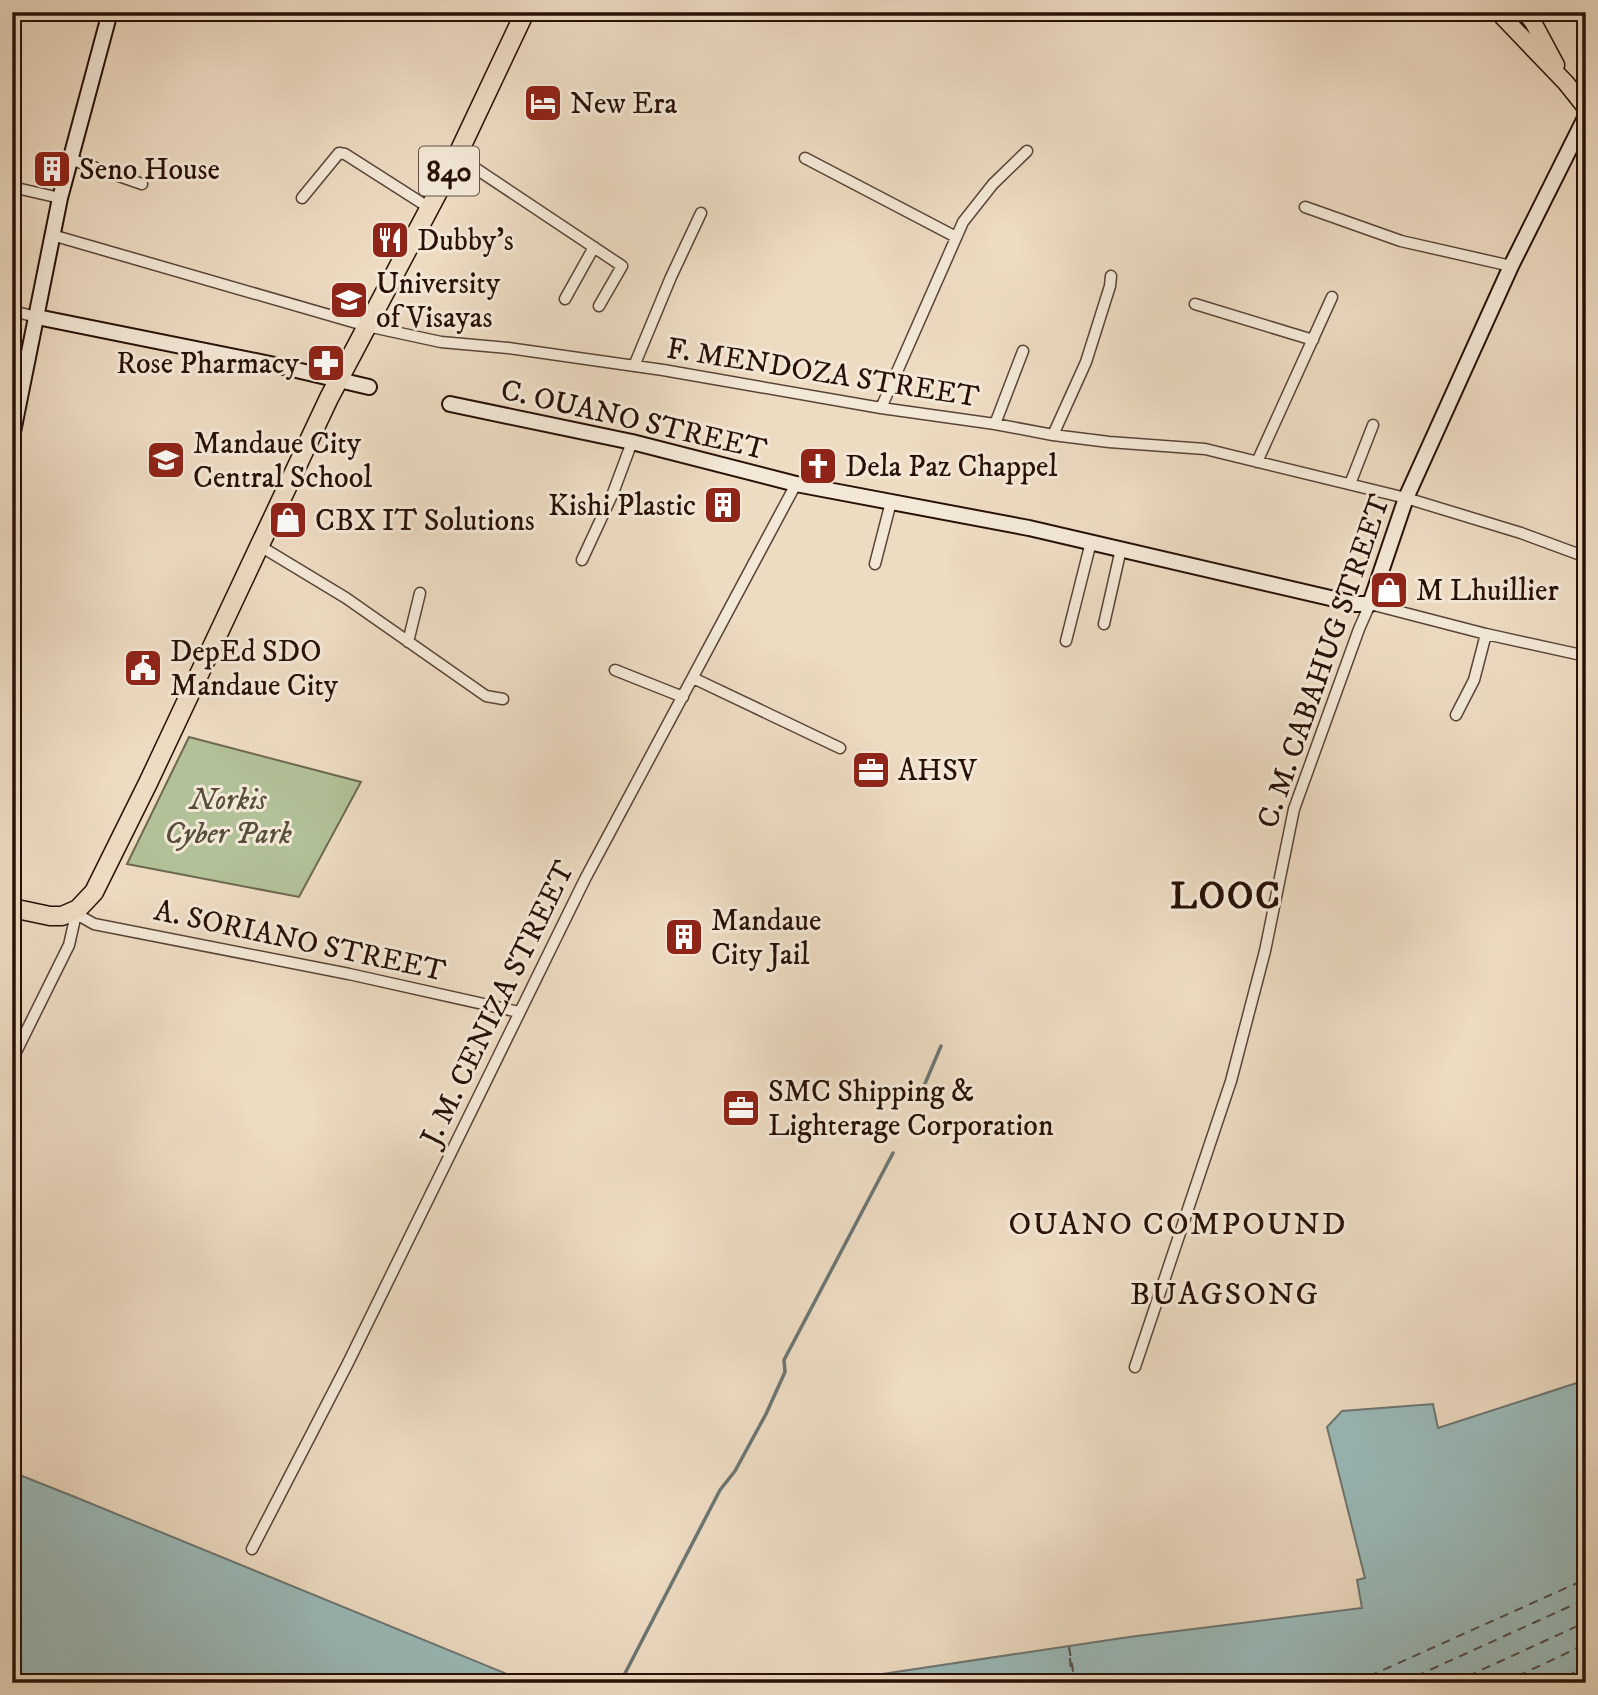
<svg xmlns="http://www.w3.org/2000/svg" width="1598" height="1695" viewBox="0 0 1598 1695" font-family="'IM FELL DW Pica',serif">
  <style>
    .green { fill: #b2c198; stroke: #6d6850; stroke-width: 2 }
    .water { fill: #9abab9; stroke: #6c7672; stroke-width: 2 }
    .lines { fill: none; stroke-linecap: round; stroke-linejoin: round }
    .stream { stroke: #6c7672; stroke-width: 3.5 }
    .ferry { stroke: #504c45; stroke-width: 2; stroke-dasharray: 9 7; stroke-linecap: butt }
    .street-casing { stroke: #594336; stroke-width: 13 }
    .secondary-casing { stroke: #281007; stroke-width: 18 }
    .primary-casing { stroke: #281007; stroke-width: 19 }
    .highway-casing { stroke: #281007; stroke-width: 21 }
    .street { stroke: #f3e8d7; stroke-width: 10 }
    .secondary { stroke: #f3e8d7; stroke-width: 14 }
    .primary { stroke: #eddbc2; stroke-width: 16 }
    .highway { stroke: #eddbc2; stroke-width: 18 }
    .labels { text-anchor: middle; stroke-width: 6; stroke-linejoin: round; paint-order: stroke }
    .shield { fill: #f3e8d7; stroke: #655145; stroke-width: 2 }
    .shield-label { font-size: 28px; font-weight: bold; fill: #281007 }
    .poi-label { font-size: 30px; fill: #281007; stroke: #f3e8d7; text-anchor: start }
    .street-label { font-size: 30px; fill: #281007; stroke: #f3e8d7 }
    .park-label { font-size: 30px; font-style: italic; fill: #584e3a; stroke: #f3e8d7 }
    .neighbourhood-label { font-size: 32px; letter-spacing: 2px; fill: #281007; stroke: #f3e8d7 }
    .district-label { font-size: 37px; font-weight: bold; letter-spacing: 2px; fill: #281007; stroke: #f3e8d7 }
  </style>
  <rect width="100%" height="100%" fill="#eddbc2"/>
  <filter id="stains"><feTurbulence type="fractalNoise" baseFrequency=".00286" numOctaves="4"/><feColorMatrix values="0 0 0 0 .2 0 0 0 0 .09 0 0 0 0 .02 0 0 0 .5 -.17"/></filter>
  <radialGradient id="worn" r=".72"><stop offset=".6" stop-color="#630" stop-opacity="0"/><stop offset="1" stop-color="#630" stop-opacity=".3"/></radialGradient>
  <path class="green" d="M189 737 361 782 299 897 127 864Z"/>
  <path class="water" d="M1586 1380V1683H843L842 1680 1129 1637 1362 1608 1357 1580 1365 1578 1327 1427 1342 1411 1433 1404 1438 1428Z
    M12 1472 75 1497 529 1683H12Z"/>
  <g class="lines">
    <path class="stream" d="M918 1100 941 1046
      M620 1683 720 1490 735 1471 766 1414 785 1372 784 1360 893 1153"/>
    <path class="ferry" d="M1069 1647 1075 1683
      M1070 1658 1072 1683
      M1354 1683 1586 1579
      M1401 1683 1586 1599
      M1453 1683 1586 1622
      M1503 1683 1586 1644
      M1552 1683 1586 1667"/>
    <defs>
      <path id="street" d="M457 156 622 266 599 306
        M805 158 956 237
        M70 159 142 184
        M12 187 60 198
        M302 198 339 153 345 154 428 207
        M1305 207 1401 241 1511 266
        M52 235 367 326 441 342 508 348 663 370 881 408 995 424 1053 435 1109 442 1205 449 1406 498 1521 533 1586 557
        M565 299 594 247
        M1195 304 1313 340
        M12 311 37 317
        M634 366 671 277 701 213
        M881 408 963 222 993 184 1027 151
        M995 424 1023 351
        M1053 435 1086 362 1110 286 1111 276
        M1257 462 1332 297
        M1350 484 1373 425
        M260 546 346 598 486 696 503 699
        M582 560 613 493 632 442
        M875 564 891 502
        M1104 624 1121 549
        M1066 641 1091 542
        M408 642 420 593
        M615 670 683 697
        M693 678 840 748
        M1456 715 1474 680 1486 634
        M73 912 94 924 349 974 519 1012
        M12 1060 69 945 74 923 73 912
        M1135 1367 1231 1081 1265 951 1294 809 1359 629 1370 604 1486 634 1586 656
        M252 1549 348 1363 585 879 796 484"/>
      <path id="secondary" d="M37 317 275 365 369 387
        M450 404 632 442 796 484 1029 528 1356 604H1370L1406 498 1511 266 1586 116
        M12 437 60 198 110 12"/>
      <path id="primary" d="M1498 12 1566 83 1586 108
        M1525 12 1533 22 1556 65"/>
      <path id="highway" d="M12 908 50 916H62L78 909 94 892 148 783 329 398 457 156 525 12"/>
    </defs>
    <use href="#street" class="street-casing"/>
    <use href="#secondary" class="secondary-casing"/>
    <use href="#primary" class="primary-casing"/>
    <use href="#highway" class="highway-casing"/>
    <use href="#street" class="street"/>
    <use href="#secondary" class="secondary"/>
    <use href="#primary" class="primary"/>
    <use href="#highway" class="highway"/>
  </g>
  <defs>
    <symbol id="hotel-square" viewBox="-11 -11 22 22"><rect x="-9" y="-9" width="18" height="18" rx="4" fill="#8f2418" stroke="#f3e8d7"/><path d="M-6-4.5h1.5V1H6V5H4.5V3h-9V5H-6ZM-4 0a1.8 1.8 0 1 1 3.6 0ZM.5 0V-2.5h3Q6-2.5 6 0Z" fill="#fff"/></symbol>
    <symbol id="building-square" viewBox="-11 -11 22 22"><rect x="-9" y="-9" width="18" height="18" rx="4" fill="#8f2418" stroke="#f3e8d7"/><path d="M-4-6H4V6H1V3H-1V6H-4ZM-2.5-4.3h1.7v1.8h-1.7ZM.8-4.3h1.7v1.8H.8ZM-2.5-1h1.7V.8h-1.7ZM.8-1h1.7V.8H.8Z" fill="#fff"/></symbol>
    <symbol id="restaurant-square" viewBox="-11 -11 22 22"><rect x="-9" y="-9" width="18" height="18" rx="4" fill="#8f2418" stroke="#f3e8d7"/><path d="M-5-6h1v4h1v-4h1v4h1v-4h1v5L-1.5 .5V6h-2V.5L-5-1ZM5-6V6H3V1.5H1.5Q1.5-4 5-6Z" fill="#fff"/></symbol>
    <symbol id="university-square" viewBox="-11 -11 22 22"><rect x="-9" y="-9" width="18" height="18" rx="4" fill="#8f2418" stroke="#f3e8d7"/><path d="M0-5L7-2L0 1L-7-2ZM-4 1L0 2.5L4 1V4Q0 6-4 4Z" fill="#fff"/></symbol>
    <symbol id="pharmacy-square" viewBox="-11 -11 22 22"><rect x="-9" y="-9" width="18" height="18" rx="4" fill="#8f2418" stroke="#f3e8d7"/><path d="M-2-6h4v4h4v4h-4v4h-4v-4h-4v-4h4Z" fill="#fff"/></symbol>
    <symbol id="school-square" viewBox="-11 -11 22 22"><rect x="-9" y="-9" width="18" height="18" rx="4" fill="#8f2418" stroke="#f3e8d7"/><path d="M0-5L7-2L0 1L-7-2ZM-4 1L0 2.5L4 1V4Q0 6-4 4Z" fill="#fff"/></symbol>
    <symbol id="church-square" viewBox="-11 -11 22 22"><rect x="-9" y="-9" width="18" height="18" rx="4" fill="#8f2418" stroke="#f3e8d7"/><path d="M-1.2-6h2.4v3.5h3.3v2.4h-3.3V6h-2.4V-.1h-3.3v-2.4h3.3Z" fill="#fff"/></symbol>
    <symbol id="shop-square" viewBox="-11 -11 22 22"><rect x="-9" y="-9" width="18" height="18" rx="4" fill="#8f2418" stroke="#f3e8d7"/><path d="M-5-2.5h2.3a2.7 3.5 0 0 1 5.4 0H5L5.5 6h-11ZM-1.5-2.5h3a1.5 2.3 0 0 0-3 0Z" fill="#fff"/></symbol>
    <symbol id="civic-square" viewBox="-11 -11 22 22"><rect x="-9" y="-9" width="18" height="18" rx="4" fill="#8f2418" stroke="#f3e8d7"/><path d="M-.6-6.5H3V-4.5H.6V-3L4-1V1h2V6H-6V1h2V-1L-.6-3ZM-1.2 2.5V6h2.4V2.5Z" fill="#fff"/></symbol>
    <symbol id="office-square" viewBox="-11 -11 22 22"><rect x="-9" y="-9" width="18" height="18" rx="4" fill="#8f2418" stroke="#f3e8d7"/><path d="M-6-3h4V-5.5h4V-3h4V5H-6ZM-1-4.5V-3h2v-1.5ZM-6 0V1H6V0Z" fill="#fff"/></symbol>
  </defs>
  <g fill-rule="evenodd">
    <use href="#hotel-square" x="521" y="81" width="44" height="44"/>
    <use href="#building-square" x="30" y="147" width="44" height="44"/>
    <use href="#restaurant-square" x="368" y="218" width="44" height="44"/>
    <use href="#university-square" x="327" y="278" width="44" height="44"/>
    <use href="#pharmacy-square" x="304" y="341" width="44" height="44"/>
    <use href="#school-square" x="144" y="438" width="44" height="44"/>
    <use href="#church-square" x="796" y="444" width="44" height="44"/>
    <use href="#building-square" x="701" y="483" width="44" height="44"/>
    <use href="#shop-square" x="266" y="498" width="44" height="44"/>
    <use href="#shop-square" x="1367" y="568" width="44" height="44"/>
    <use href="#civic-square" x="121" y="646" width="44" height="44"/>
    <use href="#office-square" x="849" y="748" width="44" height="44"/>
    <use href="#building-square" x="662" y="915" width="44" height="44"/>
    <use href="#office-square" x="719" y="1086" width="44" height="44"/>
  </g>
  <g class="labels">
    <rect class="shield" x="419" y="146.5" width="60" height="49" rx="5"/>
    <g class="shield-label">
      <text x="449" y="181">840</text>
    </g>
    <g class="poi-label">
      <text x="570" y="113">New Era</text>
      <text x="79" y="179">Seno House</text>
      <text x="417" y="250">Dubby's</text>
      <text x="376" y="293">University<tspan x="376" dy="34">of Visayas</tspan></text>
      <text x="299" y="373" text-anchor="end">Rose Pharmacy</text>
      <text x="193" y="453">Mandaue City<tspan x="193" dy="34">Central School</tspan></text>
      <text x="845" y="476">Dela Paz Chappel</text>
      <text x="696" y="515" text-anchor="end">Kishi Plastic</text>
      <text x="315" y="530">CBX IT Solutions</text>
      <text x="1416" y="600">M Lhuillier</text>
      <text x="170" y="661">DepEd SDO<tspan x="170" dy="34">Mandaue City</tspan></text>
      <text x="898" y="780">AHSV</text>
      <text x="711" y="930">Mandaue<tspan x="711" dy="34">City Jail</tspan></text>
      <text x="768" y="1101">SMC Shipping &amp;<tspan x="768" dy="34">Lighterage Corporation</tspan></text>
    </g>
    <g class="street-label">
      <text transform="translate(823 372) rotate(9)" y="10">F. MENDOZA STREET</text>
      <text transform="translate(634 419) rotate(13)" y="10">C. OUANO STREET</text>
      <text transform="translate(1323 661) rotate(-71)" y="10">C. M. CABAHUG STREET</text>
      <text transform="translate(300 940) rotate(12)" y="10">A. SORIANO STREET</text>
      <text transform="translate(497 1003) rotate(-64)" y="10">J. M. CENIZA STREET</text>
    </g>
    <g class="park-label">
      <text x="228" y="809">Norkis<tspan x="228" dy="34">Cyber Park</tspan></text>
    </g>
    <g class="neighbourhood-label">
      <text x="1178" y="1234">OUANO COMPOUND</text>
      <text x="1225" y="1304">BUAGSONG</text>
    </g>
    <g class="district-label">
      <text x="1226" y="908">LOOC</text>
    </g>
  </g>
  <rect width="1598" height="1695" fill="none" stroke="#eddbc2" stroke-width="42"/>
  <rect x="14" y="14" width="1570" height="1667" fill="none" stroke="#281007" stroke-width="3.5"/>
  <rect x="21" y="21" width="1556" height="1653" fill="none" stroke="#281007" stroke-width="2"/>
  <rect width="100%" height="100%" filter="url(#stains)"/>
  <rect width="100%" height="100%" fill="url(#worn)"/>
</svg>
